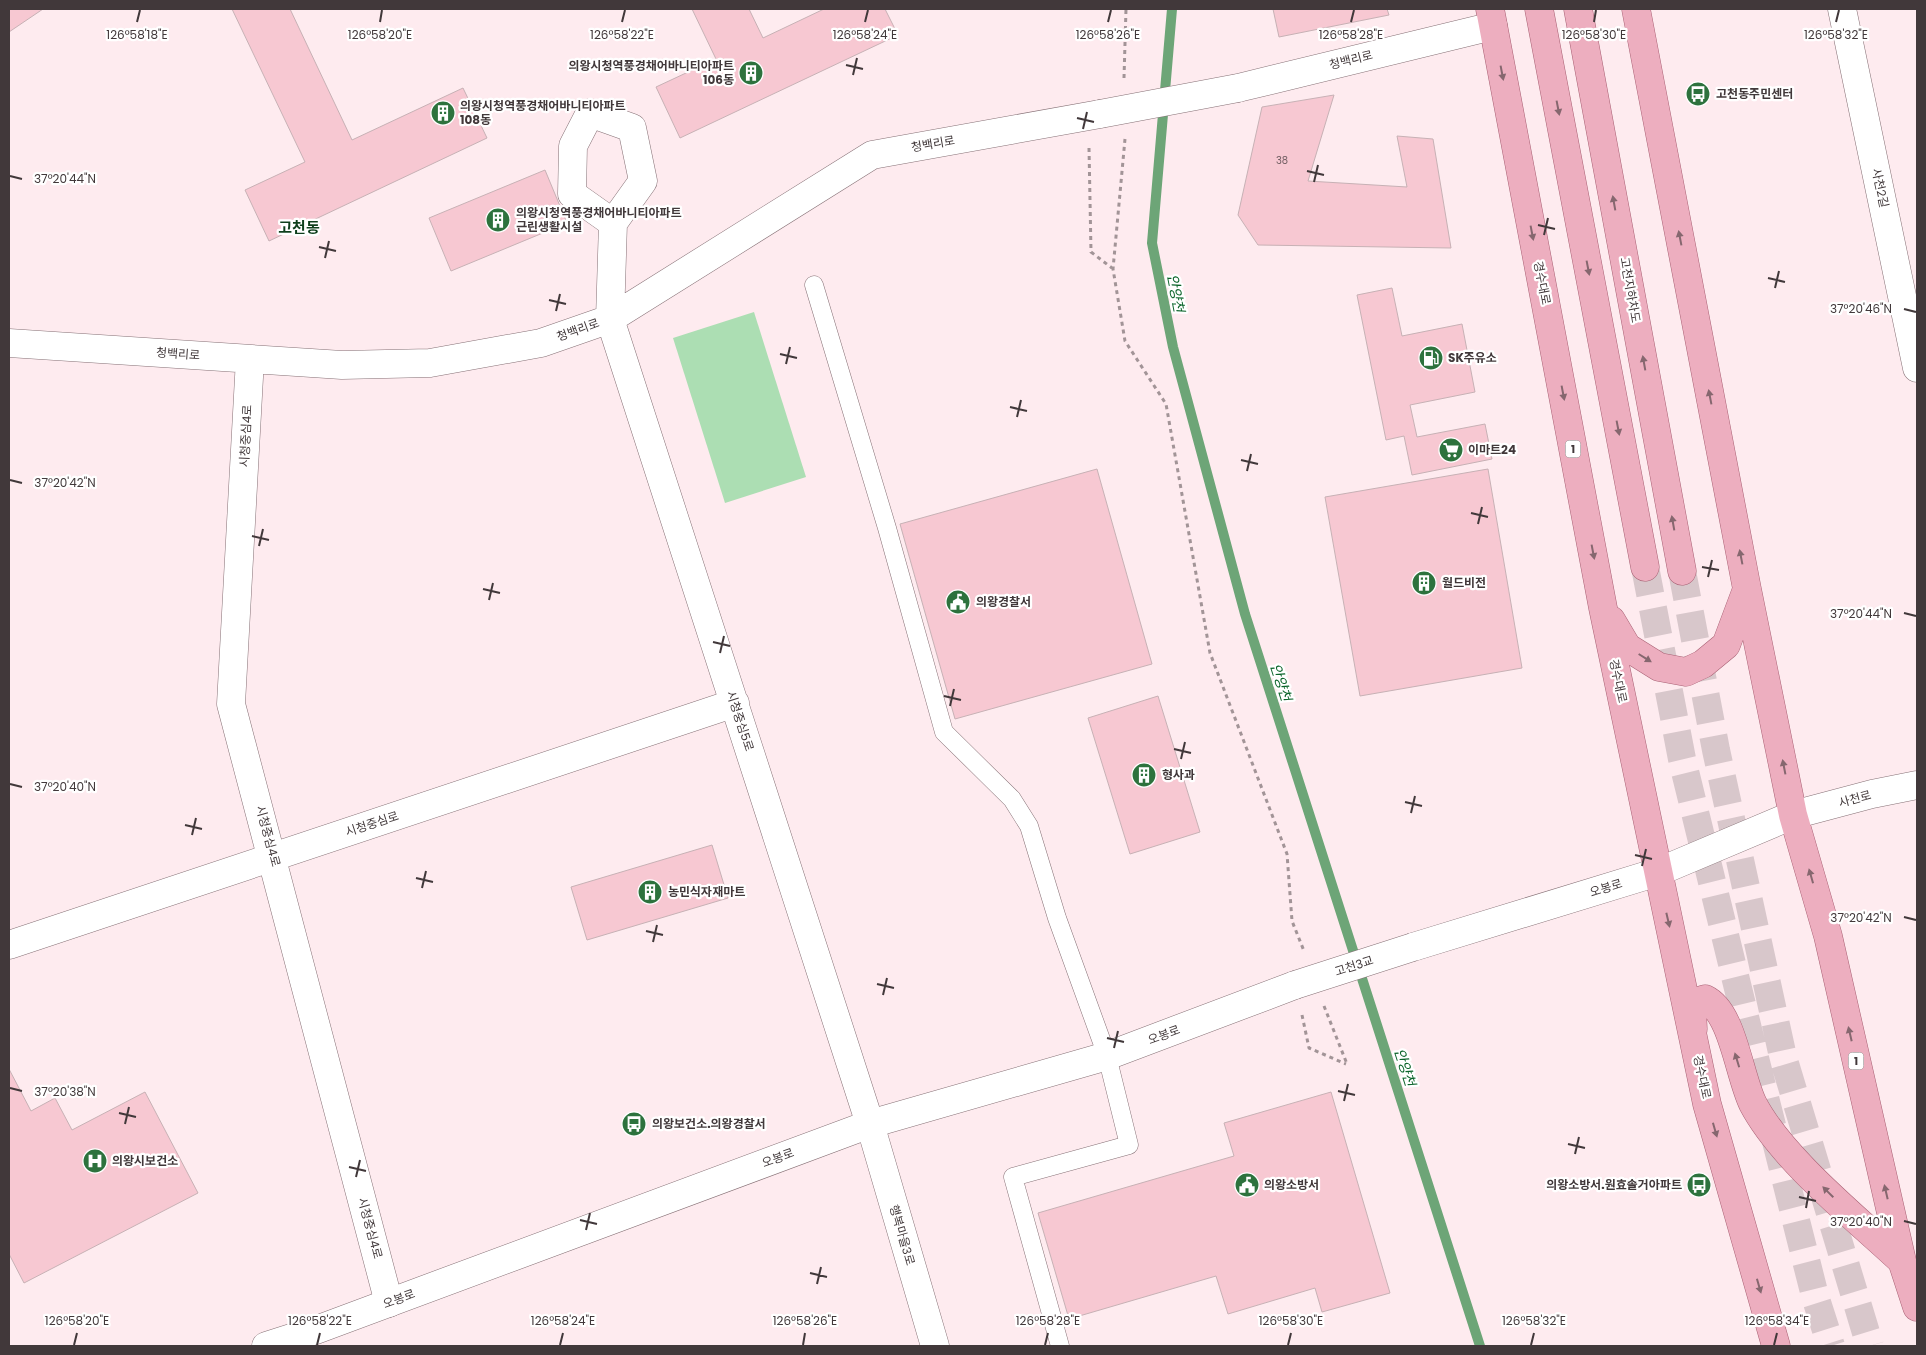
<svg xmlns="http://www.w3.org/2000/svg" width="1926" height="1355" viewBox="0 0 1926 1355" font-family="Poppins,'Noto Sans KR',sans-serif">
  <style>
    .green { fill: #acdeb3 }
    .lines { fill: none; stroke-linecap: round; stroke-linejoin: round }
    .stream { stroke: #6da577; stroke-width: 10 }
    .building { fill: #f7c8d2; stroke: #c7b1b5 }
    .primary-tunnel { stroke: #d8c7cb; stroke-width: 28; stroke-dasharray: 28 14; stroke-linecap: butt }
    .service-casing { stroke: #867176; stroke-width: 19 }
    .minor-casing { stroke: #867176; stroke-width: 29 }
    .tertiary-casing { stroke: #867176; stroke-width: 29 }
    .primary-casing { stroke: #a96275; stroke-width: 29 }
    .path { stroke: #a29497; stroke-width: 3; stroke-dasharray: 4 4; stroke-linecap: butt }
    .service { stroke: #fff; stroke-width: 18 }
    .minor { stroke: #fff; stroke-width: 28 }
    .tertiary { stroke: #fff; stroke-width: 28 }
    .primary { stroke: #edaebf; stroke-width: 28 }
    .minor-bridge-casing { stroke: #867176; stroke-width: 29; stroke-linecap: butt }
    .tertiary-bridge-casing { stroke: #867176; stroke-width: 29; stroke-linecap: butt }
    .minor-bridge { stroke: #fff; stroke-width: 28 }
    .tertiary-bridge { stroke: #fff; stroke-width: 28 }
    .oneway { fill: #86676f }
    .ticks { fill: none; stroke: #41383a; stroke-width: 2 }
    .labels { text-anchor: middle; stroke-width: 4.5; stroke-linejoin: round; paint-order: stroke }
    .number-label { font-size: 10px; fill: #6e5c60 }
    .shield { fill: #fff; stroke: #7a7475; stroke-width: 1 }
    .shield-label { font-size: 11px; font-weight: bold; fill: #41383a }
    .street-label { font-size: 12px; fill: #41383a; stroke: #fff }
    .poi-label { font-size: 12px; font-weight: bold; fill: #41383a; stroke: #fff; text-anchor: start }
    .water-label { font-size: 14px; font-style: italic; fill: #0b642a; stroke: #fff }
    .quarter-label { font-size: 15px; font-weight: bold; fill: #0e3f1c; stroke: #fff }
    .ticks-label { font-size: 12px; text-anchor: middle; fill: #41383a; stroke: #fff; stroke-width: 4.5; stroke-linejoin: round; paint-order: stroke }
  </style>
  <rect width="100%" height="100%" fill="#feebef"/>
  <path class="green" d="M754 312 806 477 725 503 673 338Z"/>
  <g class="lines">
    <path class="stream" d="M1172 9 1152 243 1173 347 1245 614 1480 1346"/>
  </g>
  <path class="building" d="M9 9H43L9 32Z
    M232 9H290L352 140 463 88 487 138 269 241 245 190 305 162Z
    M692 9H749L763 38 824 9H885L898 35 680 138 656 87 716 59Z
    M1273 9H1387L1389 15 1279 37Z
    M1334 95 1308 181 1407 187 1397 136 1433 139 1451 248 1258 245 1238 215 1262 107Z
    M545 170 567 223 451 271 429 218Z
    M1392 288 1402 336 1462 324 1475 392 1410 405 1417 437 1485 424 1492 459 1412 475 1404 436 1386 440 1357 295Z
    M1097 469 1152 664 955 719 900 524Z
    M1488 469 1522 668 1360 696 1325 497Z
    M1158 696 1200 832 1130 854 1088 718Z
    M712 845 728 898 587 940 571 887Z
    M9 1069 31 1111 55 1098 72 1130 145 1092 198 1193 24 1283 9 1254Z
    M1331 1092 1390 1293 1322 1312 1315 1288 1228 1314 1216 1276 1069 1319 1038 1213 1234 1156 1224 1123Z"/>
  <g class="lines">
    <path class="primary-tunnel" d="M1645 567 1682 759 1756 1062 1815 1296 1831 1346
      M1682 571 1716 750 1783 1057 1870 1346"/>
    <defs>
      <path id="service" d="M814 285 887 528 944 732 1012 799 1029 826 1057 918 1107 1056 1129 1145 1013 1177 1060 1346"/>
      <path id="minor" d="M1842 9 1917 368
        M1238 88 1493 26
        M613 223 572 194 573 146 590 113 632 128 643 181 613 223 610 319 870 1124 935 1346
        M9 343 342 365 430 363 541 343 610 319 872 155 1100 114
        M250 359 231 704 389 1303
        M9 945 735 703"/>
      <path id="tertiary" d="M1413 947 1658 872 1793 815 1872 794 1917 785
        M266 1346 316 1330 870 1124 1107 1056 1295 985"/>
      <path id="primary" d="M1490 9 1603 608 1707 1104 1776 1346
        M1539 9 1645 567
        M1578 9 1682 571
        M1636 9 1747 589 1793 815 1828 936 1902 1261 1917 1307
        M1611 620 1627 647 1659 667 1686 672 1703 664 1726 645 1747 589
        M1693 1029 1692 1010 1696 1002 1705 999C1733 1012 1739 1076 1753 1104 1782 1159 1856 1218 1902 1261"/>
    </defs>
    <use href="#service" class="service-casing"/>
    <use href="#minor" class="minor-casing"/>
    <use href="#tertiary" class="tertiary-casing"/>
    <use href="#primary" class="primary-casing"/>
    <path class="path" d="M1124 78 1126 9
      M1125 139 1113 269 1125 341 1166 404 1210 653 1287 854 1292 921 1304 951
      M1089 148 1091 252 1112 268
      M1324 1006 1347 1064
      M1302 1015 1309 1048 1346 1064"/>
    <use href="#service" class="service"/>
    <use href="#minor" class="minor"/>
    <use href="#tertiary" class="tertiary"/>
    <use href="#primary" class="primary"/>
    <defs>
      <path id="minor-bridge" d="M1100 114 1238 88"/>
      <path id="tertiary-bridge" d="M1295 985 1413 947"/>
    </defs>
    <use href="#minor-bridge" class="minor-bridge-casing"/>
    <use href="#tertiary-bridge" class="tertiary-bridge-casing"/>
    <use href="#minor-bridge" class="minor-bridge"/>
    <use href="#tertiary-bridge" class="tertiary-bridge"/>
  </g>
  <defs><path id="oneway-solid" d="M-6-.8H1V-3.2L6.5 0L1 3.2V.8H-6Z" transform="scale(1.25)"/></defs>
  <g class="oneway">
    <use href="#oneway-solid" transform="translate(1502 73) rotate(79)"/>
    <use href="#oneway-solid" transform="translate(1558 108) rotate(79)"/>
    <use href="#oneway-solid" transform="translate(1614 203) rotate(-100)"/>
    <use href="#oneway-solid" transform="translate(1532 233) rotate(79)"/>
    <use href="#oneway-solid" transform="translate(1680 238) rotate(-101)"/>
    <use href="#oneway-solid" transform="translate(1588 268) rotate(79)"/>
    <use href="#oneway-solid" transform="translate(1644 363) rotate(-100)"/>
    <use href="#oneway-solid" transform="translate(1563 393) rotate(79)"/>
    <use href="#oneway-solid" transform="translate(1710 397) rotate(-101)"/>
    <use href="#oneway-solid" transform="translate(1618 428) rotate(79)"/>
    <use href="#oneway-solid" transform="translate(1673 523) rotate(-100)"/>
    <use href="#oneway-solid" transform="translate(1593 552) rotate(79)"/>
    <use href="#oneway-solid" transform="translate(1741 557) rotate(-101)"/>
    <use href="#oneway-solid" transform="translate(1645 658) rotate(32)"/>
    <use href="#oneway-solid" transform="translate(1784 767) rotate(-101)"/>
    <use href="#oneway-solid" transform="translate(1811 876) rotate(-106)"/>
    <use href="#oneway-solid" transform="translate(1668 920) rotate(77)"/>
    <use href="#oneway-solid" transform="translate(1850 1034) rotate(-103)"/>
    <use href="#oneway-solid" transform="translate(1737 1060) rotate(-107)"/>
    <use href="#oneway-solid" transform="translate(1715 1130) rotate(74)"/>
    <use href="#oneway-solid" transform="translate(1828 1192) rotate(-135)"/>
    <use href="#oneway-solid" transform="translate(1886 1192) rotate(-103)"/>
    <use href="#oneway-solid" transform="translate(1759 1286) rotate(74)"/>
  </g>
  <path class="ticks" d="M137 22 140 10M380 22 382 10M622 22 625 10M865 22 868 10M1108 22 1111 10M1351 22 1354 10M1594 22 1596 10M1836 22 1839 10M846 65 863 69M853 75 857 58M1077 118 1094 122M1083 129 1087 112M1307 171 1324 175M10 176 22 179M1314 182 1318 165M1538 225 1555 229M1544 235 1548 218M319 247 336 251M325 258 329 241M1768 278 1785 282M1775 288 1779 271M549 300 566 304M1904 309 1916 312M556 311 560 294M780 354 797 358M786 364 790 347M1010 407 1027 411M1017 417 1021 400M1241 460 1258 464M1247 471 1251 454M10 480 22 483M1471 513 1488 517M1478 524 1482 507M252 536 269 540M259 546 263 529M1702 567 1719 570M1708 577 1712 560M483 589 500 593M489 600 493 583M1904 613 1916 616M713 642 730 646M720 653 724 636M944 696 961 700M950 706 954 689M1174 749 1191 753M1181 759 1185 742M10 784 22 787M1405 802 1422 806M1411 813 1415 796M185 825 202 829M192 835 196 818M1635 855 1652 859M1642 866 1646 849M416 878 433 882M422 888 426 871M1904 917 1916 920M646 931 663 935M653 942 657 925M877 984 894 988M883 995 887 978M1107 1038 1124 1042M1114 1048 1118 1031M10 1088 22 1091M1338 1091 1355 1095M1344 1101 1348 1084M119 1113 136 1117M125 1124 129 1107M1568 1144 1585 1148M1575 1154 1579 1137M349 1167 366 1171M356 1177 360 1160M1799 1197 1816 1201M1806 1208 1809 1191M580 1220 597 1224M1904 1221 1916 1224M586 1230 590 1213M810 1273 827 1277M817 1284 821 1267M74 1345 77 1333M317 1345 320 1333M560 1345 563 1333M803 1345 805 1333M1045 1345 1048 1333M1288 1345 1291 1333M1531 1345 1534 1333M1774 1345 1777 1333"/>
  <defs>
    <symbol id="building-disc" viewBox="-11 -11 22 22"><circle r="9.5" fill="#2d723d" stroke="#fff"/><path d="M-4-6H4V6H1V3H-1V6H-4ZM-2.5-4.3h1.7v1.8h-1.7ZM.8-4.3h1.7v1.8H.8ZM-2.5-1h1.7V.8h-1.7ZM.8-1h1.7V.8H.8Z" fill="#fff"/></symbol>
    <symbol id="bus-disc" viewBox="-11 -11 22 22"><circle r="9.5" fill="#2d723d" stroke="#fff"/><path d="M-5-6H5V4H4V6H2V4H-2V6H-4V4H-5ZM-3.5-4V0h7V-4ZM-3.5 1.2v1.5H-2V1.2ZM2 1.2v1.5H3.5V1.2Z" fill="#fff"/></symbol>
    <symbol id="fuel-disc" viewBox="-11 -11 22 22"><circle r="9.5" fill="#2d723d" stroke="#fff"/><path d="M-5.5-6h7V0h2V4h1.3V-2.5L3-4.5l.8-.8L6-3V5H2.5V1h-1V6h-7ZM-4.2-4.7v3.2H.2V-4.7Z" fill="#fff"/></symbol>
    <symbol id="supermarket-disc" viewBox="-11 -11 22 22"><circle r="9.5" fill="#2d723d" stroke="#fff"/><path d="M-6-5.5h2.5l.6 2H6L4.5 2H-2.5L-4.4-4H-6ZM-1.5 3.2a1.3 1.3 0 1 0 .1 0ZM3 3.2a1.3 1.3 0 1 0 .1 0Z" fill="#fff"/></symbol>
    <symbol id="civic-disc" viewBox="-11 -11 22 22"><circle r="9.5" fill="#2d723d" stroke="#fff"/><path d="M-.6-6.5H3V-4.5H.6V-3L4-1V1h2V6H-6V1h2V-1L-.6-3ZM-1.2 2.5V6h2.4V2.5Z" fill="#fff"/></symbol>
    <symbol id="hospital-disc" viewBox="-11 -11 22 22"><circle r="9.5" fill="#2d723d" stroke="#fff"/><path d="M-5-5h3v3.5h4V-5h3V5h-3V1.5h-4V5h-3Z" fill="#fff"/></symbol>
  </defs>
  <g fill-rule="evenodd">
    <use href="#building-disc" x="737" y="59" width="28" height="28"/>
    <use href="#bus-disc" x="1684" y="80" width="28" height="28"/>
    <use href="#building-disc" x="429" y="99" width="28" height="28"/>
    <use href="#building-disc" x="484" y="206" width="28" height="28"/>
    <use href="#fuel-disc" x="1417" y="344" width="28" height="28"/>
    <use href="#supermarket-disc" x="1437" y="436" width="28" height="28"/>
    <use href="#building-disc" x="1410" y="569" width="28" height="28"/>
    <use href="#civic-disc" x="944" y="588" width="28" height="28"/>
    <use href="#building-disc" x="1130" y="761" width="28" height="28"/>
    <use href="#building-disc" x="636" y="878" width="28" height="28"/>
    <use href="#bus-disc" x="620" y="1110" width="28" height="28"/>
    <use href="#hospital-disc" x="81" y="1147" width="28" height="28"/>
    <use href="#civic-disc" x="1233" y="1171" width="28" height="28"/>
    <use href="#bus-disc" x="1685" y="1171" width="28" height="28"/>
  </g>
  <g class="labels">
    <g class="number-label">
      <text x="1282" y="164">38</text>
    </g>
    <g class="shield">
      <rect x="1565.5" y="440.5" width="15" height="17" rx="4"/>
      <rect x="1848.5" y="1052.5" width="15" height="17" rx="4"/>
    </g>
    <g class="shield-label">
      <text x="1573" y="453">1</text>
      <text x="1856" y="1065">1</text>
    </g>
    <g class="street-label">
      <text transform="translate(1351 60) rotate(-14)" y="4">청백리로</text>
      <text transform="translate(933 144) rotate(-10)" y="4">청백리로</text>
      <text transform="translate(1880 188) rotate(78)" y="4">사천2길</text>
      <text transform="translate(1542 283) rotate(79)" y="4">경수대로</text>
      <text transform="translate(1630 290) rotate(80)" y="4">고천지하차도</text>
      <text transform="translate(578 330) rotate(-20)" y="4">청백리로</text>
      <text transform="translate(178 354) rotate(4)" y="4">청백리로</text>
      <text transform="translate(246 436) rotate(-87)" y="4">시청중심4로</text>
      <text transform="translate(1618 681) rotate(78)" y="4">경수대로</text>
      <text transform="translate(740 721) rotate(72)" y="4">시청중심5로</text>
      <text transform="translate(1855 799) rotate(-15)" y="4">사천로</text>
      <text transform="translate(372 824) rotate(-18)" y="4">시청중심로</text>
      <text transform="translate(268 836) rotate(75)" y="4">시청중심4로</text>
      <text transform="translate(1606 888) rotate(-17)" y="4">오봉로</text>
      <text transform="translate(1354 966) rotate(-18)" y="4">고천3교</text>
      <text transform="translate(1164 1035) rotate(-20)" y="4">오봉로</text>
      <text transform="translate(1702 1077) rotate(78)" y="4">경수대로</text>
      <text transform="translate(778 1158) rotate(-20)" y="4">오봉로</text>
      <text transform="translate(370 1228) rotate(75)" y="4">시청중심4로</text>
      <text transform="translate(902 1235) rotate(74)" y="4">행복마을3로</text>
      <text transform="translate(399 1299) rotate(-20)" y="4">오봉로</text>
    </g>
    <g class="poi-label">
      <text x="734" y="70" text-anchor="end">의왕시청역풍경채어바니티아파트<tspan x="734" dy="14">106동</tspan></text>
      <text x="1716" y="98">고천동주민센터</text>
      <text x="460" y="110">의왕시청역풍경채어바니티아파트<tspan x="460" dy="14">108동</tspan></text>
      <text x="516" y="217">의왕시청역풍경채어바니티아파트<tspan x="516" dy="14">근린생활시설</tspan></text>
      <text x="1448" y="362">SK주유소</text>
      <text x="1468" y="454">이마트24</text>
      <text x="1442" y="587">월드비전</text>
      <text x="976" y="606">의왕경찰서</text>
      <text x="1162" y="779">형사과</text>
      <text x="668" y="896">농민식자재마트</text>
      <text x="652" y="1128">의왕보건소.의왕경찰서</text>
      <text x="112" y="1165">의왕시보건소</text>
      <text x="1264" y="1189">의왕소방서</text>
      <text x="1682" y="1189" text-anchor="end">의왕소방서.원효솔거아파트</text>
    </g>
    <g class="water-label">
      <text transform="translate(1176 293) rotate(79)" y="5">안양천</text>
      <text transform="translate(1281 682) rotate(72)" y="5">안양천</text>
      <text transform="translate(1405 1067) rotate(72)" y="5">안양천</text>
    </g>
    <g class="quarter-label">
      <text x="299" y="233">고천동</text>
    </g>
  </g>
  <g class="ticks-label">
    <text x="137" y="39">126°58'18"E</text>
    <text x="380" y="39">126°58'20"E</text>
    <text x="622" y="39">126°58'22"E</text>
    <text x="865" y="39">126°58'24"E</text>
    <text x="1108" y="39">126°58'26"E</text>
    <text x="1351" y="39">126°58'28"E</text>
    <text x="1594" y="39">126°58'30"E</text>
    <text x="1836" y="39">126°58'32"E</text>
    <text x="65" y="183">37°20'44"N</text>
    <text x="1861" y="313">37°20'46"N</text>
    <text x="65" y="487">37°20'42"N</text>
    <text x="1861" y="618">37°20'44"N</text>
    <text x="65" y="791">37°20'40"N</text>
    <text x="1861" y="922">37°20'42"N</text>
    <text x="65" y="1096">37°20'38"N</text>
    <text x="1861" y="1226">37°20'40"N</text>
    <text x="77" y="1325">126°58'20"E</text>
    <text x="320" y="1325">126°58'22"E</text>
    <text x="563" y="1325">126°58'24"E</text>
    <text x="805" y="1325">126°58'26"E</text>
    <text x="1048" y="1325">126°58'28"E</text>
    <text x="1291" y="1325">126°58'30"E</text>
    <text x="1534" y="1325">126°58'32"E</text>
    <text x="1777" y="1325">126°58'34"E</text>
  </g>
  <rect width="1926" height="1355" fill="none" stroke="#41383a" stroke-width="20"/>
</svg>
